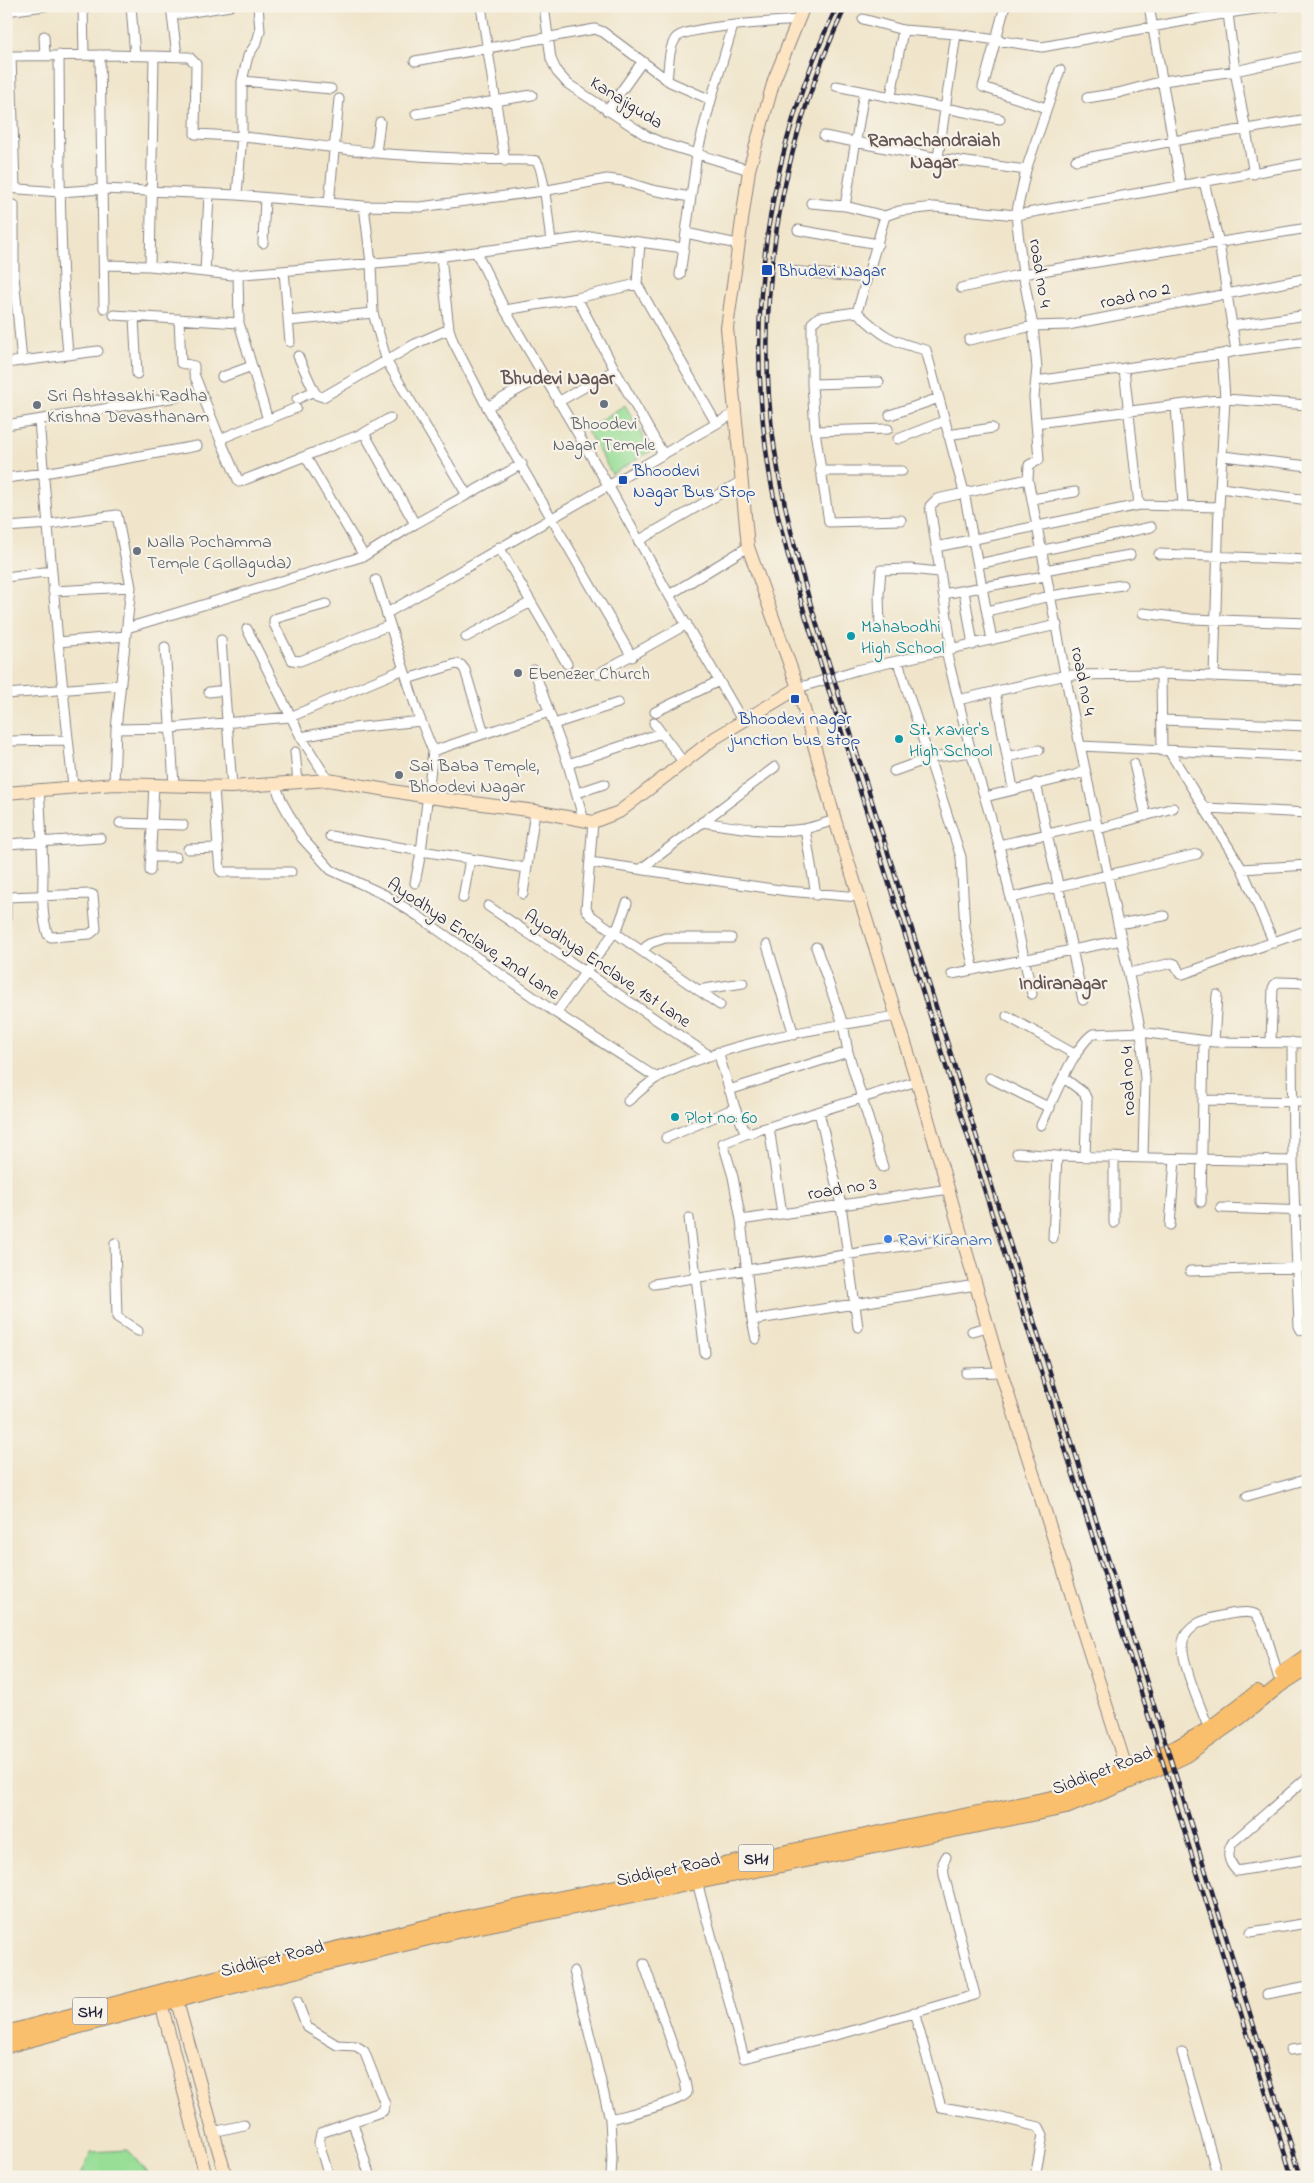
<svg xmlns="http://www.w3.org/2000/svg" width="1314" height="2183" viewBox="0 0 1314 2183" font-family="'Indie Flower',sans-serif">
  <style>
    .green { fill: #98de97; stroke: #5d8069 }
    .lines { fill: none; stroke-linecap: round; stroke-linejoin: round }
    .street-casing { stroke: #898483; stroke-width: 11 }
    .secondary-casing { stroke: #898483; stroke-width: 14 }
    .primary-casing { stroke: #898483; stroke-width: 16 }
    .street { stroke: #fff; stroke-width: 9 }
    .secondary { stroke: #fde5c4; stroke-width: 12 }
    .primary { stroke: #f9bf6c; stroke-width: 14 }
    .rail-casing { stroke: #22223b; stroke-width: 4.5 }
    .rail { stroke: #f7f3e8; stroke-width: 2.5; stroke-dasharray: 8; stroke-linecap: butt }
    .transit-dot { fill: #1a4fb4; stroke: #f7f3e8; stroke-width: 2 }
    .worship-dot { fill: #6b7280; stroke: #f7f3e8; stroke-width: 2 }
    .culture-dot { fill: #0f9aa8; stroke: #f7f3e8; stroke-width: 2 }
    .shop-dot { fill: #3f7fe0; stroke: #f7f3e8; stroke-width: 2 }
    .labels { text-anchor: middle; stroke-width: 4.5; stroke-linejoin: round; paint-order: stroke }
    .shield { fill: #f7f3e8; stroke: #62616f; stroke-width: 1 }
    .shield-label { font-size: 16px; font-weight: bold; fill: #22223b }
    .street-label { font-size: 18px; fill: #22223b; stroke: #f7f3e8 }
    .transit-label { font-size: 18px; fill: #164399; stroke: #f7f3e8; text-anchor: start }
    .worship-label { font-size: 18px; fill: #5b616d; stroke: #f7f3e8; text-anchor: start }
    .culture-label { font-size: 18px; fill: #0d838f; stroke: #f7f3e8; text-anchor: start }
    .shop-label { font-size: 18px; fill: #366cbe; stroke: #f7f3e8; text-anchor: start }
    .neighbourhood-label { font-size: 19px; font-weight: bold; fill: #665556; stroke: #f7f3e8 }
  </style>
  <rect width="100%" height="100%" fill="#f7f3e8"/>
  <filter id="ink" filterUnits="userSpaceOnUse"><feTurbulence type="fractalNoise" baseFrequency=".02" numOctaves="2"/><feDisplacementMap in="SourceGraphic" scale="10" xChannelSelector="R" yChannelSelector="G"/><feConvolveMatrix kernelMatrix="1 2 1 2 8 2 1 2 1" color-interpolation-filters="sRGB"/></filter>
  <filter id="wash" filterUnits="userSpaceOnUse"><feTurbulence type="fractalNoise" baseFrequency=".0096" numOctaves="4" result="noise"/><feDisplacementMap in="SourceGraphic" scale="20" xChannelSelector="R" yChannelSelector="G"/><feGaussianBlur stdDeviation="1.12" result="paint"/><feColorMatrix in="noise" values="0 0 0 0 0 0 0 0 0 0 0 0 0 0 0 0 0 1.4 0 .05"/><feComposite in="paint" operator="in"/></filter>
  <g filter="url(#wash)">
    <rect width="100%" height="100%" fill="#f0e5cb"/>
    <path class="green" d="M625 405 651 451 612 474 586 429Z
      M128 2150 150 2177H80L91 2152Z"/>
  </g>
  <g filter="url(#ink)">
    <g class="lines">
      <defs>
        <path id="street" d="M83 6 84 55
          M131 6 135 56
          M171 6 177 56
          M481 6 505 161
          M544 6 551 59 557 72 568 84 647 136 665 144 749 170
          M1005 6 983 87 1046 108
          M1149 6 1181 186
          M6 11 45 6
          M1228 13 1235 71 1254 174
          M173 15 230 6
          M863 19 903 30 956 34 1042 47 1228 13 1276 6
          M44 36 45 56
          M59 55C60 155 59 255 68 354
          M100 55 104 308
          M6 56 111 55 189 57 196 64 195 134C256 136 315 146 376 153 409 156 442 157 475 159 484 160 532 159 536 161 544 166 549 229 551 242
          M11 56 15 188
          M415 61 595 29 603 32 670 82 711 100 697 154 680 275
          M1060 70 1026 170 1016 215 1023 274 1033 326 1037 368 1034 397 1039 460 1029 465 1028 479 1068 689 1141 1032 1145 1079 1143 1156
          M667 80C669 67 668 49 676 38 685 26 778 22 798 20
          M242 81 331 89
          M836 86 1000 119
          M891 96 903 30
          M1087 98 1118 93 1163 81 1235 71 1308 55
          M711 100 733 26
          M607 111 642 62
          M416 114 532 95
          M824 136 938 158 1026 170
          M376 153 380 122
          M938 158 956 34
          M1076 160 1173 141 1308 119
          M1204 182 1219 243 1236 351 1222 354 1225 399 1219 507 1214 677
          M6 188 60 192 103 189 237 195 364 206 420 207 543 191 607 179 623 181 652 190 690 197
          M237 195 242 135V81L248 56 257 42 260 31 258 6
          M329 203 339 99
          M811 203 845 206 885 216 899 211 934 207 1016 215 1308 163
          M14 205V276L22 361
          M364 206 371 263 373 313 387 362 467 495
          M845 206 864 92
          M885 216 857 312 819 317 812 323V384L815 431 829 522 901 520
          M798 230 878 244
          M686 233 737 244
          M263 243 265 198
          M476 252 505 310 608 485 669 595 742 720
          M441 257 449 329 453 341 487 407 632 657
          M105 265 150 266 232 275 422 259 595 236 684 248
          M150 266 154 56
          M284 271 290 342
          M791 271 867 278
          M205 272 209 195
          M238 274 239 323 268 420
          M637 284 716 423
          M961 288 1023 274 1308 228
          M577 298 615 370 663 454
          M505 310 577 298 637 284 640 242
          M857 312C882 336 892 342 926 350L964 492 992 640
          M114 315 239 323
          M134 317 137 374
          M179 319 181 363 194 366V374L220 439 296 408
          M288 321 373 313
          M1231 326 1308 315
          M969 340 1033 326 1068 325 1308 278
          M1236 351 1308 341
          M298 356 314 391 317 395 323 397 415 344 449 329
          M6 363 98 351
          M1124 369 1139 505
          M222 377 252 366
          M1036 381 1222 354
          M812 384 879 382
          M297 399 314 391
          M558 402 615 370
          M1176 405 1183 505
          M487 407 543 376
          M890 415 939 398
          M39 421 58 642 73 786
          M1036 423 1225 399 1308 405
          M6 425 177 397
          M815 431 888 429
          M364 433 415 524
          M948 435 992 428
          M220 439 239 482 364 433 390 418
          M898 439 944 421
          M1223 456 1308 466
          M306 457 364 556 415 524 522 464
          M820 471H902
          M6 478 44 473 197 446
          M1221 488 1308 500
          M1032 499 1075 492
          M6 527 49 524 117 515 131 587 116 729 114 784
          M638 541 740 482
          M499 547 567 664
          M936 547 1139 505 1219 507
          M1159 554 1308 560
          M978 564 1151 527
          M1044 570 1130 555
          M6 577 52 571
          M376 580 417 711 433 751 421 852 415 883
          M53 591 131 587
          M964 591 973 645
          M943 594 1045 576
          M669 595 748 547
          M326 604 277 618 274 620V624L292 660 300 661 390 625
          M987 611 1050 596 1122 585
          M387 613 735 413
          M1143 613 1191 619 1308 623
          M880 627 879 594 881 570 910 569 939 572
          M127 628 364 556
          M247 629 301 737 328 780
          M466 637 531 602
          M221 640 232 787
          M58 642 126 636
          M165 647 174 785
          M952 650 930 506 937 499 1028 479
          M946 651 971 752 999 845 1032 994
          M898 662 961 857 965 929 974 970
          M534 670 568 764 584 821
          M598 674 687 624
          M1161 674 1162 751
          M407 679 456 664 461 665 465 670 484 733
          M798 688 857 670 1057 625
          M995 691 1013 789
          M209 692 225 690
          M6 694 120 685
          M958 700 1066 675 1161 674 1308 680
          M655 712 719 681
          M1163 720 1308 726
          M654 723 684 763
          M554 724 618 703
          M116 729 170 728 290 717 404 669
          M301 737 344 729 421 721
          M8 741 67 740
          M1081 746 1308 757
          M433 751 549 712
          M1169 751 1242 869 1274 943
          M295 752 298 782
          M1007 757 1039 750
          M568 764 661 733
          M1134 764 1146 816
          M894 771 930 758 971 752
          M1036 783 1083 1000
          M275 784 282 802 302 838 331 870 385 895 418 916 556 1013 657 1078
          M577 793 604 784
          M985 797 1075 775 1085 771
          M1206 808 1308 813
          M593 822 586 909 590 915 614 932 720 1005
          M702 822C735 827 771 834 804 829 814 827 825 823 835 820
          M120 823 183 825
          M805 829 816 895
          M1098 829 1173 808
          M330 836 526 868
          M6 844 100 838
          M999 845 1096 823
          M218 848 220 870 222 872H291
          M188 849 218 848 214 787
          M150 857H176
          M590 862 787 891 859 897
          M641 869 775 767
          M1242 869 1308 865
          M150 871 154 784
          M523 894 535 811
          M6 897V925
          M7 897 90 894 93 895 96 929 90 934 51 937 48 935C41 915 43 891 43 870 42 843 41 816 39 789
          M463 898 470 859
          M1010 898 1197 854
          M488 906 710 1056
          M1118 924 1164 916
          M767 945 794 1035
          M816 947 843 1024 848 1052 883 1167
          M642 951 650 943 665 938H731
          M1129 973 1172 963 1175 964 1180 974H1183L1308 930
          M952 974 1122 940
          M698 990 743 983
          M556 1013 618 927 627 903
          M1007 1016 1076 1055
          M1271 1041 1273 988 1275 984 1280 982 1308 983
          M1214 1042 1217 995
          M1292 1042 1293 1161 1299 1326 1301 1330 1308 1332
          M718 1052 735 1108 746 1134
          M990 1078 1050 1108
          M1064 1078 1084 1093 1087 1100 1085 1157
          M729 1090 848 1052
          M1204 1100 1308 1102
          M628 1101C638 1093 648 1083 658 1077 728 1041 819 1028 897 1016
          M819 1112 841 1205 858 1327
          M1041 1125C1052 1103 1074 1046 1093 1034L1141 1032 1214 1042 1308 1043
          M769 1127 782 1214
          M666 1138 735 1108
          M1017 1153 1057 1156 1293 1161
          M1114 1157V1223
          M1201 1202 1204 1041
          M1221 1208 1308 1211
          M689 1218 705 1353
          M741 1220 949 1189
          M1170 1225 1175 1159
          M1053 1238 1057 1156
          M115 1243 117 1317 138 1331
          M1190 1271 1308 1267
          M654 1284 962 1237
          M752 1320 976 1285
          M972 1331 988 1327
          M756 1339 752 1320 741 1220 733 1177 723 1143 746 1134 917 1081
          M966 1373 1001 1372
          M1247 1496 1308 1479
          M1209 1729C1201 1708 1180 1661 1183 1641 1185 1633 1191 1628 1197 1624 1206 1618 1248 1608 1256 1615 1265 1624 1274 1662 1278 1676
          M1308 1777 1233 1842C1226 1852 1228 1862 1237 1871L1308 1859
          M697 1882 744 2058 848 2032 975 1995 944 1875 943 1863 946 1857
          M1251 1932 1308 1923
          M574 1971 610 2119 612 2157 611 2177
          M1267 1994 1308 1986
          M297 2001 307 2027 337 2045 356 2046 364 2051 385 2104 383 2111 321 2133 319 2143 329 2177
          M914 2012 941 2107 989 2115 1039 2127 1043 2135 1035 2177
          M1290 2050 1308 2048
          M1182 2052 1218 2177
          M610 2119C623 2116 681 2102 687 2093L685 2081 644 1964
          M353 2123 370 2177
          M213 2132 244 2125"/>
        <path id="secondary" d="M804 6 774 80 749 170 727 328 748 547 798 688 835 820 917 1081 1001 1372 1129 1777
          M6 793 114 784 232 787 328 780 428 797 535 811 593 822 619 812 715 738 798 688
          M174 1991 226 2177
          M159 1995 206 2177"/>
        <path id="primary" d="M1282 1673 1308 1655
          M6 2033 174 1988 459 1919 1062 1796 1177 1747 1209 1729 1257 1692
          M6 2046 177 2000 461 1930 1066 1807 1130 1781 1183 1757 1239 1718 1280 1685 1308 1667"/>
      </defs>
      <use href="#street" class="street-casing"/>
      <use href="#secondary" class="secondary-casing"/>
      <use href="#primary" class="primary-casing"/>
      <use href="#street" class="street"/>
      <use href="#secondary" class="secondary"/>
      <use href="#primary" class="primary"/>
      <defs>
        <path id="rail" d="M837 6C770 146 745 302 767 457 774 509 789 560 804 611L1292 2177
          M846 6C788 127 760 264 769 398 774 470 792 540 812 609L1301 2177"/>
      </defs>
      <use href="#rail" class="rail-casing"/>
      <use href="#rail" class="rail"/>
    </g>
  </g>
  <g class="transit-dot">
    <rect x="761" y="264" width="12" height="12" rx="2.5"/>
    <rect x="618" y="475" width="10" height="10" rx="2.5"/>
    <rect x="790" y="694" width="10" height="10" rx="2.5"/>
  </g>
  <g class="worship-dot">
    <circle cx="604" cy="404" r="5"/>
    <circle cx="37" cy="405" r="5"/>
    <circle cx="137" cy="551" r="5"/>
    <circle cx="518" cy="673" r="5"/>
    <circle cx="399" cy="775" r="5"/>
  </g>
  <g class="culture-dot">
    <circle cx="851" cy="636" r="5"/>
    <circle cx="899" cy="739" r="5"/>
    <circle cx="675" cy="1117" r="5"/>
  </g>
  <circle class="shop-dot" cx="888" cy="1239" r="5"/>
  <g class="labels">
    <g class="shield">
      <rect x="738.5" y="1844.5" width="35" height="27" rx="4"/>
      <rect x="72.5" y="1997.5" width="35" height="27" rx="4"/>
    </g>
    <g class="shield-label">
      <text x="756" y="1864">SH1</text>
      <text x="90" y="2017">SH1</text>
    </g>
    <g class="street-label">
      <text transform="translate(627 102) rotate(32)" y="6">Kanajiguda</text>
      <text transform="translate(1041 273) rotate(81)" y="6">road no 4</text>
      <text transform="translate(1135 295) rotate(-12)" y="6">road no 2</text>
      <text transform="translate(1084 681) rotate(79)" y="6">road no 4</text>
      <text transform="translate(474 938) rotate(34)" y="6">Ayodhya Enclave, 2nd Lane</text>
      <text transform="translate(608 968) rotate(34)" y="6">Ayodhya Enclave, 1st Lane</text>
      <text transform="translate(1127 1081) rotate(-92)" y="6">road no 4</text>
      <text transform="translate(842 1188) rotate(-9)" y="6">road no 3</text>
      <text transform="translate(1102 1770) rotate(-21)" y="6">Siddipet Road</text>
      <text transform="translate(668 1869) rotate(-12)" y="6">Siddipet Road</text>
      <text transform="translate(272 1958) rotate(-14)" y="6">Siddipet Road</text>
    </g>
    <g class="transit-label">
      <text x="778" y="276">Bhudevi Nagar</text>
      <text x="633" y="476">Bhoodevi<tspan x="633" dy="21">Nagar Bus Stop</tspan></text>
      <text x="795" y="724" text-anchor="middle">Bhoodevi nagar<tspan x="795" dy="21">junction bus stop</tspan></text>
    </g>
    <g class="worship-label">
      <text x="47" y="401">Sri Ashtasakhi Radha<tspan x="47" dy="21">Krishna Devasthanam</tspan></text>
      <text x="604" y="429" text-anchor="middle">Bhoodevi<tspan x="604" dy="21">Nagar Temple</tspan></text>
      <text x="147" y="547">Nalla Pochamma<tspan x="147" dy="21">Temple (Gollaguda)</tspan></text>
      <text x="528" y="679">Ebenezer Church</text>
      <text x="409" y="771">Sai Baba Temple,<tspan x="409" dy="21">Bhoodevi Nagar</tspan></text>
    </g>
    <g class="culture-label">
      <text x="861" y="632">Mahabodhi<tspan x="861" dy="21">High School</tspan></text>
      <text x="909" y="735">St. Xavier's<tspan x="909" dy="21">High School</tspan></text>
      <text x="685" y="1123">Plot no: 60</text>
    </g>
    <g class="shop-label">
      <text x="898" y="1245">Ravi Kiranam</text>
    </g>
    <g class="neighbourhood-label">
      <text x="934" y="146">Ramachandraiah<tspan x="934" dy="22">Nagar</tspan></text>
      <text x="558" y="384">Bhudevi Nagar</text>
      <text x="1063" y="989">Indiranagar</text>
    </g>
  </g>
  <rect width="1314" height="2183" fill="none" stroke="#f7f3e8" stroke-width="25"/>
</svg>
